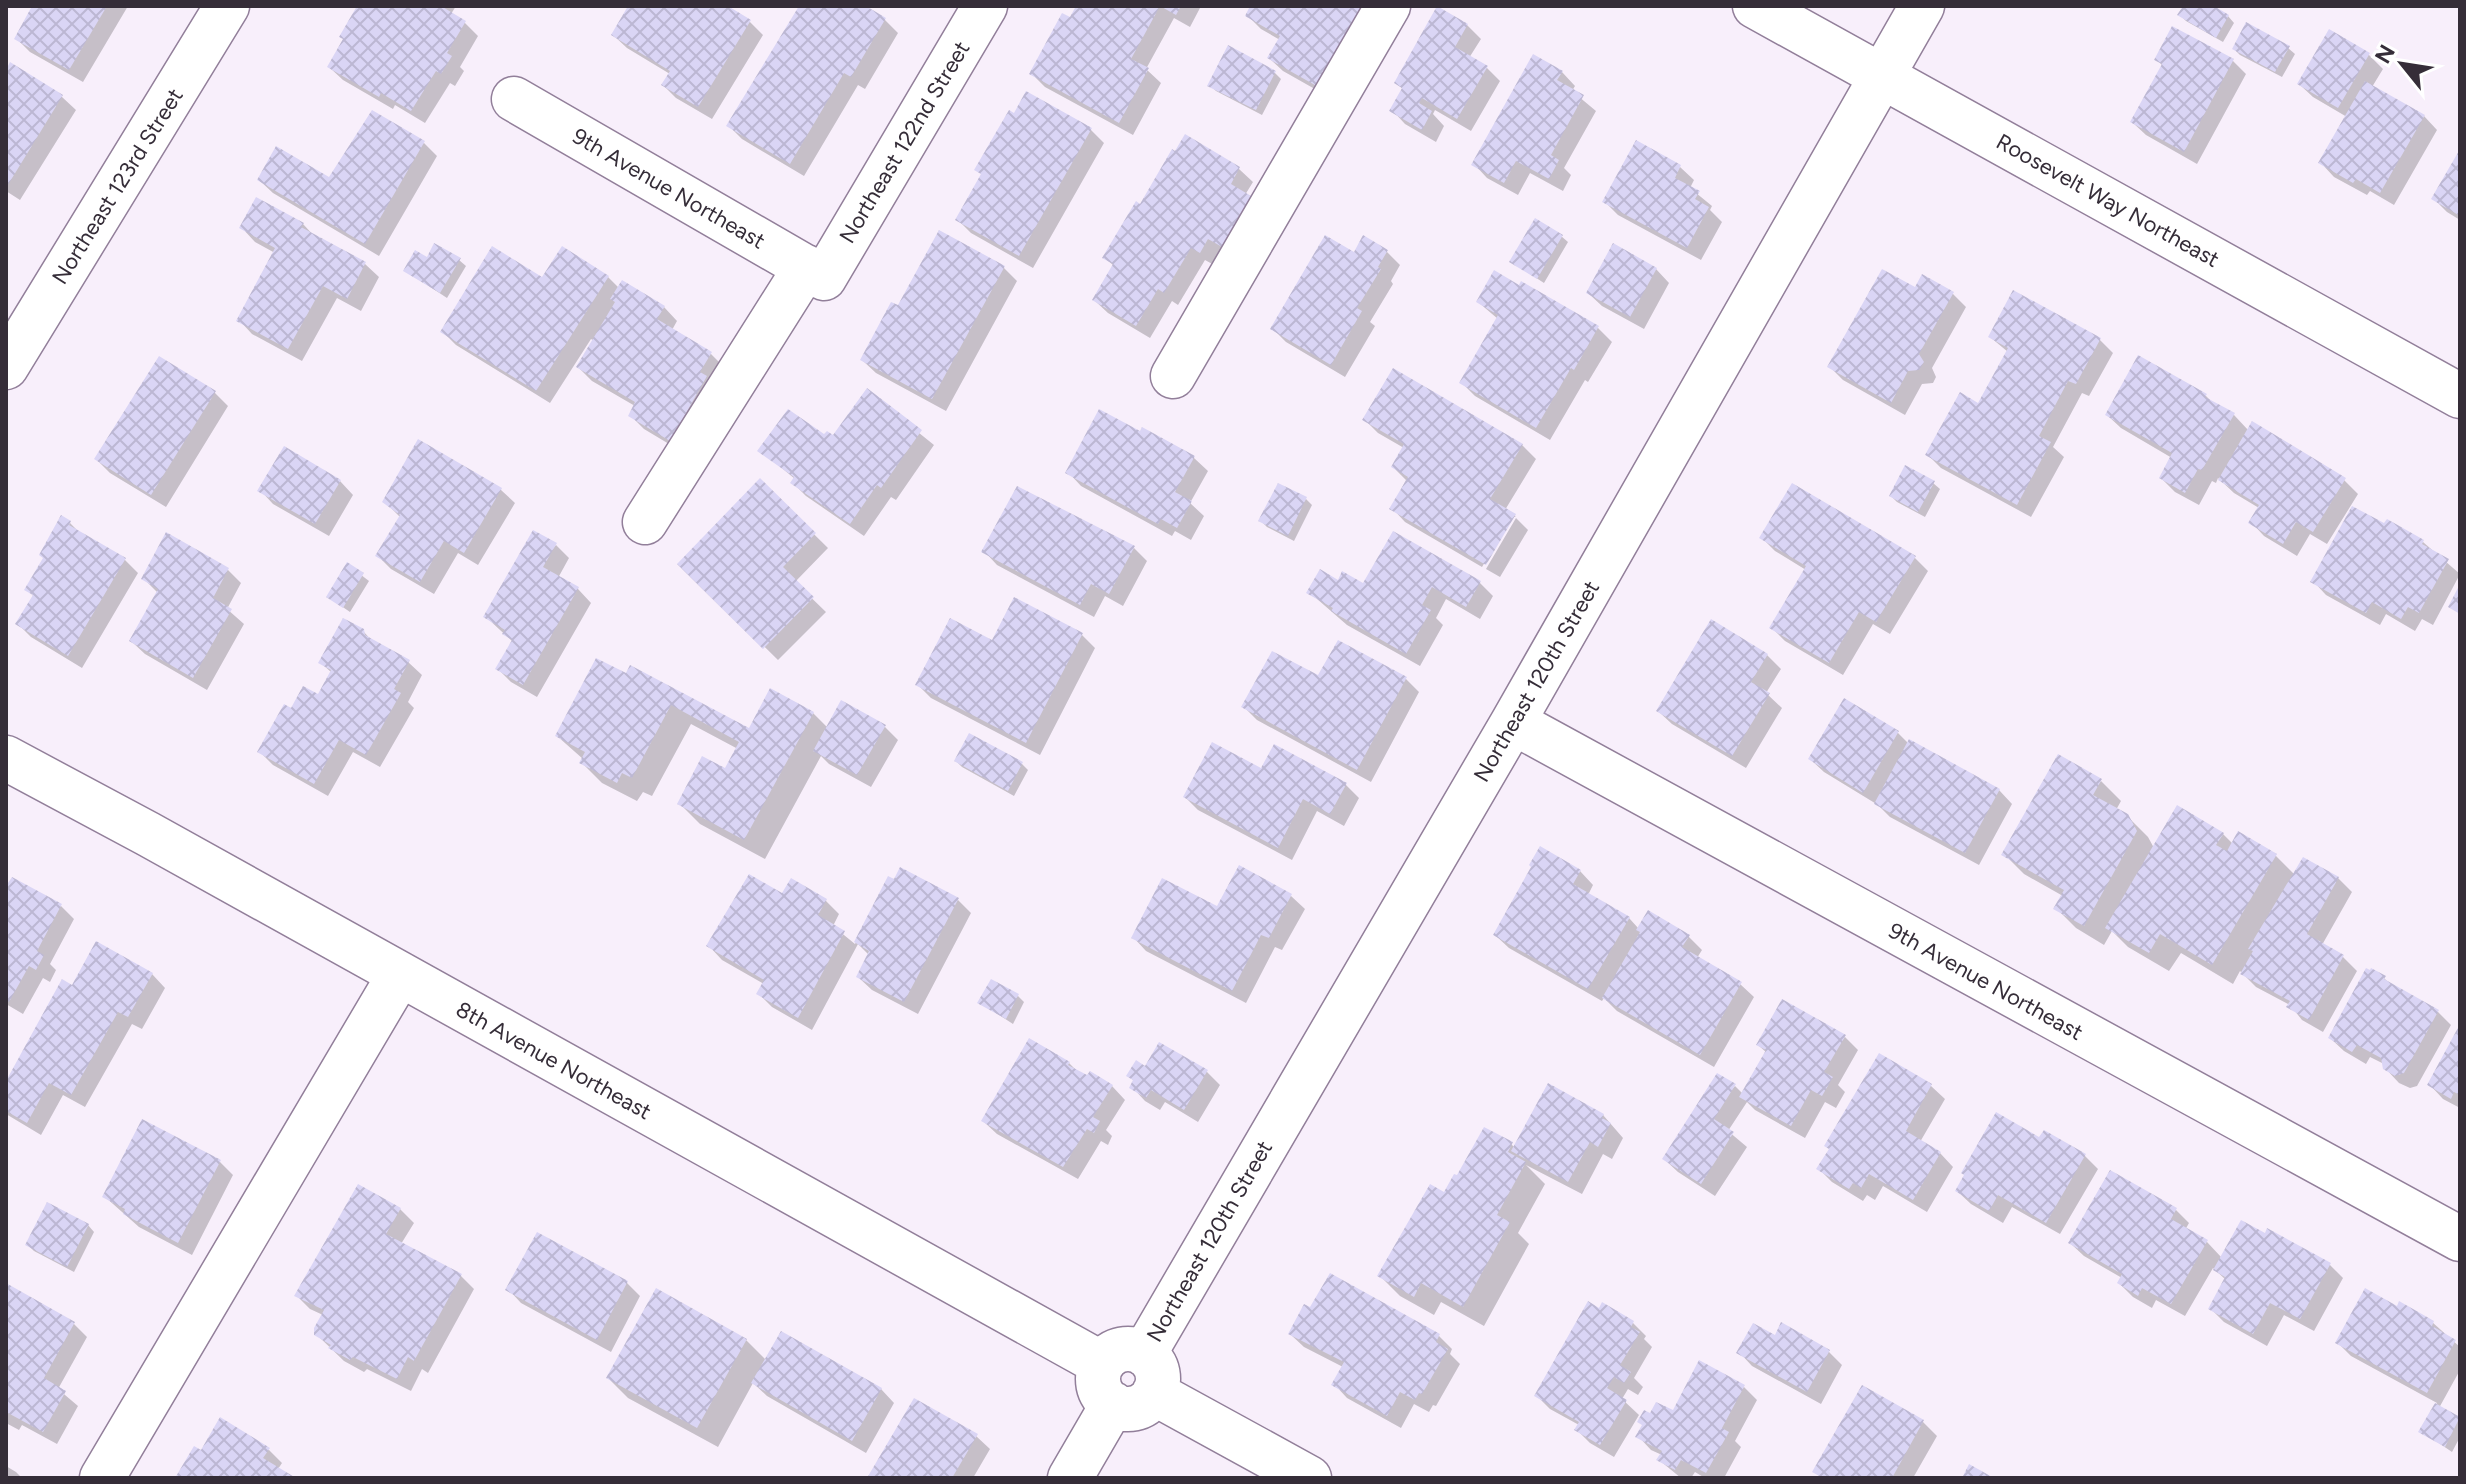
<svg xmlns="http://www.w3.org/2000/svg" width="2466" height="1484" viewBox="0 0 2466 1484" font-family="Figtree,sans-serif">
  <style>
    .shadow { fill: #0003 }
    .building { fill: url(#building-cross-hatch) }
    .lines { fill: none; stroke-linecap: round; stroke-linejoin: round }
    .minor-casing { stroke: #927f9a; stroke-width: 47 }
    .minor { stroke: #fff; stroke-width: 44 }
    .labels { text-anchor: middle; stroke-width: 6; stroke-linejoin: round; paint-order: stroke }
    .street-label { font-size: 22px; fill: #352d38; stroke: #fff }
  </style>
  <defs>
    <pattern id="building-cross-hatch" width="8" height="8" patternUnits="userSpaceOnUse" patternTransform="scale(2)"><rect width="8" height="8" fill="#dad5f5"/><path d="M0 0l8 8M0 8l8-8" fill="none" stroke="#bcb7d3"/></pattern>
  </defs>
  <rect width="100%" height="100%" fill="#f8effb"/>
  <path class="shadow" d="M35 6H128L83 82 30 52 16 38Z
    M360 6H456L451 14 464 22 478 36 460 67 464 71 455 86 450 83 425 123 395 105 393 109 343 80 329 67Z
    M631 6H725L749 21 763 35 712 119 676 98 663 85 670 74 627 48 613 35Z
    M801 6H862L885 20 898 33 865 89 858 85 804 176 742 139 729 126Z
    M1078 6 1200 8 1190 27 1174 18 1146 69 1161 83 1133 135 1045 87 1031 73Z
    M1253 6H1388L1336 101 1283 71 1269 58 1280 40 1261 29 1247 15Z
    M2185 6H2210L2228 16 2234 23 2223 42 2186 21 2180 15Z
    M1467 25 1481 39 1469 58 1487 68 1500 81 1471 131 1435 110 1433 114 1444 126 1436 142 1405 124 1392 110 1404 90 1396 83Z
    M2173 28 2233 61 2246 74 2197 164 2146 135 2132 122 2163 66 2156 59Z
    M2330 32 2369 55 2383 69 2372 87 2424 116 2437 130 2394 205 2370 191 2367 195 2334 177 2321 163 2347 117 2313 97 2299 84Z
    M2288 48 2295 54 2282 77 2240 55 2234 49Z
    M11 65 62 97 76 110 20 200 6 191V73Z
    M1274 72 1281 79 1262 115 1216 91 1210 85Z
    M1562 72 1575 86 1572 91 1596 111 1564 168 1571 175 1563 191 1530 173 1518 195 1487 178 1474 164Z
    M1015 115 1091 130 1104 143 1033 268 971 233 957 219 983 176 977 170Z
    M1185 137 1239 169 1253 182 1245 195 1260 203 1214 265 1205 260 1178 305 1172 301 1150 338 1108 313 1094 300 1114 266 1105 258Z
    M424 143 437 156 379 256 273 193 259 180H329Z
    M2460 153V220L2447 212 2434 199Z
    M1680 167 1694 180 1690 188 1712 206 1710 210 1722 222 1701 260 1618 215 1605 202Z
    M303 224 316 238 365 264 379 277 361 311 337 298 302 361 252 334 239 320 275 253 255 242 242 228Z
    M1561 236 1568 242 1544 283 1512 262Z
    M1387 252 1400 265 1391 281 1393 284 1370 322 1375 326 1345 377 1286 342 1272 328 1354 254Z
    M427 259 459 260 466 266 447 298 406 271Z
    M1004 268 1017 281 946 411 876 373 862 360 899 308Z
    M1656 269 1669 283 1644 329 1602 306 1588 293Z
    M608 277 619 288 664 307 677 321 672 330 711 354 724 367 684 453 644 429 630 415 635 406 592 381 578 367 594 341 591 339 550 403 456 345 442 331 543 279Z
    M1522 283 1598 328 1612 342 1588 382 1585 380 1550 440 1475 396 1462 383 1498 319 1478 302 1519 288Z
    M1916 289 1953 294 1966 307 1932 368 1936 377 1933 383 1922 384 1905 415 1843 380 1830 367Z
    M1990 337 2099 339 2113 353 2089 396 2082 393 2053 447 2064 457 2031 517 1941 468 1928 455 1979 405 2008 352Z
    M160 359 215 393 228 406 166 507 110 473 96 459Z
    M867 391 934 445 896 500 891 497 864 536 806 496 793 483 795 479 760 450 825 437 834 438Z
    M2205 395 2214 404 2234 415 2249 431 2344 480 2358 494 2327 544 2310 534 2297 556 2264 536 2251 522 2259 508 2234 493 2218 478 2216 483 2212 481 2199 505 2175 492 2161 478 2172 458 2121 428 2107 415Z
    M1365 420 1522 445 1536 459 1505 510 1516 517H1512L1482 567 1405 522 1392 508 1406 480 1393 467 1404 448 1378 433Z
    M1143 429 1194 458 1208 471 1190 503 1204 516 1191 540 1175 531 1172 536 1081 486 1068 472 1140 434Z
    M419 442 501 490 515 503 478 565 458 553 434 594 391 569 378 556 401 518 385 502Z
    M340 481 353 495 329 536 273 504 260 490Z
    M760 481 828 548 795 582 826 612 778 660 680 564Z
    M1933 483 1940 489 1925 517 1897 502 1891 496Z
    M1306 499 1312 505 1294 541 1267 527 1260 520Z
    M1516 518 1528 530 1500 577 1486 569Z
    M70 523 82 535 125 560 138 573 82 668 31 637 18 624 34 597 27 589Z
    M1762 538 1914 557 1928 571 1890 634 1873 624 1843 675 1785 641 1772 628 1806 570 1775 551Z
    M2423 542 2460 574 2433 625 2422 619 2415 631 2386 614 2380 625 2326 595 2313 581Z
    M556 545 569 558 558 578 578 589 591 603 537 697 511 682 498 669 513 642 486 617Z
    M1134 548 1147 561 1123 606 1105 596 1094 617 997 565 984 551Z
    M348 565 369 581 350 612 328 597Z
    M228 570 241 583 227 609 244 624 207 690 145 654 131 641 157 592 143 578Z
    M1339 582 1364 586 1479 582 1493 596 1480 619 1446 599 1436 618 1443 625 1420 666 1347 625 1309 592Z
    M1711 622 1767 655 1781 669 1766 693 1782 708 1746 768 1672 724 1658 711Z
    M363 631 374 643 408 662 422 675 408 702 414 708 380 767 353 752 328 796 273 765 260 752 291 710 319 697 332 673 321 663Z
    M1082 635 1095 648 1040 755 931 698 918 685 993 642Z
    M597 660 750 731 813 713 828 728 885 727 898 740 871 787 829 764 821 756 765 859 700 824 680 804 726 771 738 749 691 724 652 796 643 792 637 801 602 783 582 763 583 759 557 736Z
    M1319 678 1406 679 1419 692 1371 782 1257 720 1244 707Z
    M1845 701 1898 733 1909 744 1999 790 2012 804 1979 865 1890 817 1878 805 1824 772 1810 759Z
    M956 761 1022 764 1028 770 1014 796 962 767Z
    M1262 770 1346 785 1359 798 1344 826 1317 811 1292 860 1198 810 1185 797Z
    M2101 781 2121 801 2116 810 2127 816 2148 837 2154 848 2178 808 2223 834 2233 844 2239 834 2276 856 2295 875 2338 878 2352 892 2322 945 2343 957 2357 971 2323 1032 2302 1020 2290 1005 2256 987 2240 971 2233 984 2181 953 2169 971 2128 947 2112 931 2104 945 2076 928 2056 908 2063 896 2024 874 2004 854Z
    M1580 871 1593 885 1588 895 1629 918 1639 929 1688 936 1702 950 1697 958 1740 984 1754 997 1714 1067 1617 1011 1604 998 1602 1001 1509 948 1495 935Z
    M889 879 958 900 971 913 918 1014 872 990 858 977 869 955 858 944 812 1030 772 1007 758 993 764 984 722 960 709 946 783 896 826 901 839 914 833 926 855 944Z
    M6 888 61 906 74 919 50 964 56 970 50 982 43 978 23 1014 6 1004Z
    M1291 896 1305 909 1282 950 1275 947 1246 1003 1146 951 1133 937Z
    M152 974 165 988 142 1029 132 1024 85 1107 63 1095 41 1135 6 1114V1085L73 987Z
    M2384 978 2394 988 2438 1012 2451 1025 2417 1086 2410 1088 2399 1083 2385 1068 2384 1064 2370 1057 2366 1064 2344 1051 2330 1038Z
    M1018 996 1024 1002 1013 1024 979 1002Z
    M2460 1028V1108L2443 1099 2430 1085Z
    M1845 1037 1858 1050 1838 1085 1845 1092 1836 1108 1825 1102 1805 1138 1755 1110 1747 1102 1728 1131 1747 1147 1715 1196 1678 1172 1664 1159 1735 1086 1743 1094 1767 1053 1758 1045Z
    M1160 1045 1207 1072 1220 1085 1198 1122 1165 1102 1160 1110 1145 1101 1132 1087 1135 1082 1129 1076 1146 1069Z
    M1879 1055 1931 1086 1945 1099 1920 1142 1940 1153 1953 1167 1927 1212 1883 1186 1875 1200 1867 1195 1863 1201 1832 1182 1819 1169Z
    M1069 1063 1078 1072 1112 1086 1125 1100 1106 1130 1112 1136 1108 1145 1101 1141 1078 1179 997 1134 983 1121Z
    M1603 1115 1623 1138 1612 1159 1603 1154 1582 1194 1526 1165 1545 1184 1518 1233 1529 1244 1484 1326 1441 1302 1434 1315 1400 1296 1380 1276 1444 1195 1511 1144 1515 1148Z
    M2040 1140 2085 1156 2098 1169 2060 1234 2012 1207 2003 1223 1971 1204 1957 1191Z
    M220 1162 233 1175 192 1255 139 1227 104 1196Z
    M400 1209 414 1223 401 1244 461 1276 474 1289 428 1373 422 1369 411 1391 367 1369 364 1372 344 1361 316 1334 323 1315 310 1309 297 1296Z
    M2176 1210 2189 1223 2185 1230 2207 1242 2222 1258 2266 1235 2268 1231 2330 1265 2343 1278 2314 1331 2284 1315 2267 1346 2224 1322 2210 1308 2226 1280 2213 1268 2185 1316 2156 1300 2152 1308 2133 1297 2119 1283 2122 1278 2084 1256 2070 1243Z
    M88 1225 94 1232 74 1272 34 1251 28 1245Z
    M627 1283 640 1296 611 1352 521 1303 508 1289Z
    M6 1286 74 1324 87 1337 58 1389 78 1406 57 1444 22 1425 19 1430 6 1423Z
    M2397 1308 2432 1322 2460 1347V1370L2439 1408 2460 1420V1437L2452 1452 2421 1431 2437 1403 2351 1356 2337 1342Z
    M1311 1310 1439 1336 1452 1349 1450 1354 1460 1364 1436 1406 1433 1405 1429 1412 1414 1404 1401 1428 1347 1398 1334 1384 1343 1367 1304 1347 1290 1334Z
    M1599 1310 1633 1323 1646 1336 1644 1339 1652 1347 1634 1378 1643 1387 1638 1395 1628 1389 1622 1399 1639 1415 1614 1457 1590 1443 1576 1429 1579 1425 1550 1409 1536 1395Z
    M1782 1325 1829 1352 1842 1365 1821 1404 1752 1366 1739 1352 1776 1337Z
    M746 1340 766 1360 881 1389 894 1403 866 1453 767 1396 753 1383 718 1447 628 1398 608 1378Z
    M1744 1387 1757 1400 1735 1441 1741 1447 1724 1478H1705L1695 1472 1691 1478H1681L1659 1460 1662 1455 1651 1450 1638 1436 1651 1416 1674 1413Z
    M1862 1388 1923 1422 1937 1436 1913 1478H1821L1815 1472Z
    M976 1436 990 1449 973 1478H870Z
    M269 1450 282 1463 278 1469 292 1478H177L202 1452Z
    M6 1466 16 1472 22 1478H6Z"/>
  <path class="building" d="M32 6H107L69 70 14 39Z
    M357 6H441L466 21 447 53 452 56 441 74 436 71 411 111 381 93 379 97 327 67 343 39 339 37Z
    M628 6H728L751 20 698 107 661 85 670 71 611 35Z
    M799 6H866L886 18 851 77 844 73 790 164 726 126Z
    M1076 6H1181L1176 15 1160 6 1131 59 1149 68 1119 123 1029 74 1062 13 1070 17Z
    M1250 6H1369L1322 89 1267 58 1280 36 1245 16Z
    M1437 6 1468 24 1455 47 1488 66 1457 119 1422 98 1419 103 1432 111 1422 130 1389 111 1402 88 1394 83Z
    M2183 6H2214L2229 15 2216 38 2177 15Z
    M2246 22 2290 46 2275 72 2232 49Z
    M2172 26 2234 59 2184 152 2130 122 2162 64 2154 60Z
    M2329 29 2370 53 2338 108 2297 84Z
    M1228 45 1276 71 1256 110 1207 86Z
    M1533 54 1563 71 1557 80 1584 95 1551 155 1559 160 1549 179 1516 161 1504 183 1471 165Z
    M10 62 63 95 6 188V70Z
    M2365 81 2425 115 2380 193 2356 179 2353 183 2318 163Z
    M1026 91 1092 128 1019 256 955 220 981 174 974 170 1009 110 1014 113Z
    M372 110 425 141 365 244 257 180 276 146 329 177Z
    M1185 134 1240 167 1231 184 1261 202 1231 252 1208 239 1200 253 1191 248 1164 293 1158 289 1136 326 1092 300 1113 264 1102 258 1136 201 1140 204 1172 149 1175 151Z
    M1636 140 1681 165 1675 178 1700 191 1695 199 1709 207 1687 248 1602 202Z
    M2460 149V216L2431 199Z
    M256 197 304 223 301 227 366 262 347 299 323 286 288 349 236 321 275 248 239 228Z
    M1535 218 1563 235 1537 279 1509 262Z
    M939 230 1005 266 932 399 860 360 891 302 898 305Z
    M1325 235 1354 252 1363 235 1388 250 1378 267 1381 269 1357 308 1362 311 1331 365 1270 329Z
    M434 243 461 258 440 293 403 271 415 250 427 257Z
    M1613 243 1657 268 1630 317 1586 293Z
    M492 246 542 277 562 246 609 276 536 391 440 332Z
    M1882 269 1915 287 1922 274 1954 292 1919 354 1924 362 1919 370 1908 371 1891 403 1827 367Z
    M1494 270 1519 285 1521 281 1599 326 1574 370 1571 368 1536 428 1459 383 1498 315 1476 302Z
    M622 280 665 306 657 319 712 352 700 372 707 376 670 441 628 416 635 402 576 367 615 302 610 299Z
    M2013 290 2101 338 2076 384 2068 381 2039 436 2051 442 2017 505 1925 455 1960 392 1978 403 2008 348 1988 337Z
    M2138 355 2207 394 2205 397 2235 413 2202 470 2198 469 2185 493 2159 478 2172 453 2105 415Z
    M159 356 216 391 151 495 94 459Z
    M1393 368 1523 444 1490 499 1516 514 1486 565 1389 509 1408 477 1391 467 1404 444 1362 420Z
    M867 388 922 430 881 488 877 485 850 524 790 483 794 477 757 451 788 409 824 434 827 431 833 435Z
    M1099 409 1140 431 1142 427 1195 456 1175 492 1192 501 1177 528 1161 519 1158 524 1065 473Z
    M2252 421 2346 478 2313 532 2296 522 2283 544 2248 523 2259 505 2218 480Z
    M418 439 502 488 464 553 444 541 420 582 375 556 400 515 382 502Z
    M284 446 341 480 315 524 257 491Z
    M1905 465 1935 481 1918 512 1889 496Z
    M760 478 816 533 783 567 814 597 763 649 677 564Z
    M1278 483 1307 497 1288 536 1258 521Z
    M1792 483 1916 556 1876 622 1859 612 1829 663 1769 628 1806 566 1759 538Z
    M1017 486 1135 546 1109 594 1091 584 1080 605 981 552Z
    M2352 506 2384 523 2387 519 2424 540 2422 544 2449 559 2419 613 2408 607 2401 619 2372 602 2366 613 2310 582Z
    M61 515 71 521 69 525 126 558 68 656 15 624 33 595 24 590 43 558 39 555Z
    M533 530 557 543 543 567 579 587 523 685 495 669 512 640 502 634 505 630 483 617Z
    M1393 531 1481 581 1466 607 1432 587 1422 605 1431 610 1406 654 1331 611 1333 608 1306 593 1320 569 1338 580 1342 571 1363 583Z
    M166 532 229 568 213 598 232 609 193 678 129 641 158 589 141 579Z
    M347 562 364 573 343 608 326 597Z
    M2460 584V614L2448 607Z
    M1014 597 1083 633 1026 743 915 685 950 618 992 640Z
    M343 618 364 629 365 635 410 660 394 689 401 693 366 755 339 740 314 784 257 752 284 704 291 708 303 686 318 694 331 670 318 663Z
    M1711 619 1768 654 1751 682 1770 693 1732 756 1656 711Z
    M1338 640 1407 677 1357 770 1241 707 1272 651 1318 675Z
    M596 658 626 673 630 665 749 728 770 688 814 712 744 840 677 804 702 756 725 768 739 742 671 705 632 778 622 773 617 783 579 763 585 752 555 736Z
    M1844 698 1899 731 1863 793 1808 759Z
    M841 700 886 725 857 775 813 751Z
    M969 733 1023 762 1008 791 954 761Z
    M1909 739 2000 789 1965 853 1874 804Z
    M1212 742 1261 768 1274 744 1347 783 1330 814 1303 799 1278 848 1183 797Z
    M2058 754 2102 779 2093 795 2128 814 2137 831 2084 926 2053 909 2064 890 2001 855Z
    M2177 805 2224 833 2216 845 2227 851 2238 831 2277 854 2212 965 2160 934 2149 953 2105 928Z
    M1540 846 1581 870 1573 884 1630 917 1588 989 1493 935 1531 867 1529 865Z
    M2303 857 2339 877 2307 934 2344 955 2309 1020 2286 1007 2290 1001 2240 974 2253 951 2248 949Z
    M1239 865 1292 894 1269 938 1261 935 1232 991 1131 938 1162 878 1217 906Z
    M900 867 959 898 904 1002 856 977 869 951 854 942 888 876 894 879Z
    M749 874 782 893 791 878 827 899 818 915 845 931 798 1018 756 994 764 980 706 946Z
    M12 877 62 904 37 951 44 955 36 970 29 966 9 1002 6 1000V886Z
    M1648 910 1690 935 1682 947 1742 982 1700 1055 1602 998 1640 932 1636 930Z
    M96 941 153 973 128 1017 118 1012 71 1095 49 1083 27 1123 6 1111V1081L62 979 72 985Z
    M2366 968 2370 970 2371 968 2386 976 2384 979 2439 1010 2404 1073 2395 1076 2383 1069 2381 1058 2357 1045 2352 1052 2328 1038Z
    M991 979 1019 994 1006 1019 977 1003Z
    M1782 999 1846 1035 1824 1072 1833 1077 1822 1096 1811 1090 1791 1126 1739 1097 1766 1050 1756 1045Z
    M2460 1024V1095L2454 1092 2451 1099 2427 1085Z
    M1029 1038 1070 1062 1068 1065 1087 1075 1090 1071 1113 1085 1093 1117 1100 1121 1094 1133 1087 1129 1063 1167 981 1121Z
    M1159 1042 1208 1070 1184 1110 1151 1090 1146 1098 1129 1088 1133 1080 1126 1076 1136 1060 1145 1066Z
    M1879 1053 1932 1084 1906 1131 1941 1152 1913 1200 1869 1174 1861 1188 1853 1183 1849 1189 1816 1169 1829 1149 1824 1146Z
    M1717 1073 1736 1084 1714 1119 1734 1132 1701 1184 1662 1159Z
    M1548 1083 1604 1114 1602 1118 1611 1123 1598 1147 1590 1142 1568 1182 1511 1151Z
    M1996 1112 2039 1137 2044 1130 2086 1154 2046 1223 1998 1195 1989 1211 1955 1191 1964 1175 1961 1173Z
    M142 1119 221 1160 178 1243 123 1214 125 1209 102 1197Z
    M1484 1127 1513 1142 1508 1152 1526 1162 1497 1215 1510 1222 1463 1307 1421 1283 1414 1297 1377 1276 1430 1184 1444 1192 1454 1174 1457 1175Z
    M2110 1170 2177 1208 2171 1219 2208 1240 2171 1304 2142 1288 2138 1296 2117 1283 2122 1274 2068 1243Z
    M358 1184 401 1208 386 1234 462 1274 414 1361 408 1357 397 1379 353 1357 350 1360 328 1348 331 1345 314 1335V1328L324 1310 294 1296Z
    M47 1202 89 1224 67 1267 25 1245Z
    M2241 1220 2265 1233 2267 1228 2331 1263 2300 1319 2270 1303 2253 1334 2208 1309 2225 1277 2213 1270Z
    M537 1232 628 1281 597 1340 505 1290Z
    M1330 1273 1440 1334 1436 1342 1448 1349 1422 1394 1419 1393 1415 1400 1400 1392 1387 1416 1331 1385 1344 1362 1288 1334 1304 1304 1310 1307Z
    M6 1283 75 1322 44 1378 66 1391 43 1432 8 1413 6 1416Z
    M656 1288 747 1339 697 1428 606 1378Z
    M2365 1288 2397 1306 2399 1301 2434 1321 2432 1326 2456 1340 2427 1393 2335 1343Z
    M1588 1301 1599 1308 1602 1302 1634 1321 1631 1327 1640 1332 1620 1365 1631 1372 1624 1383 1614 1377 1607 1388 1627 1400 1600 1445 1574 1430 1579 1422 1534 1396Z
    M1781 1322 1830 1350 1807 1392 1736 1353 1753 1323 1775 1335Z
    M781 1331 882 1388 852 1441 751 1383Z
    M1699 1360 1745 1385 1722 1428 1729 1432 1706 1473 1681 1460 1675 1470 1656 1460 1662 1451 1635 1437 1642 1425 1637 1422 1644 1410 1650 1413 1656 1402 1673 1410Z
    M1862 1385 1924 1420 1892 1478H1823L1812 1472Z
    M914 1398 978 1434 952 1478H867Z
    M2435 1403 2460 1417 2445 1447 2418 1432Z
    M220 1417 270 1448 263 1458 296 1478H175L194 1446 201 1450Z
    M1969 1464 1994 1478H1962Z"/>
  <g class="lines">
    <defs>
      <path id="minor" d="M1755 6 2460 396
        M514 99 824 278 985 6
        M6 367 227 6
        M1173 376 1388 6
        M645 522 806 267
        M1513 722 2460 1239
        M6 758 148 834 1102 1364
        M1098 1379a30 30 0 1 1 60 0a30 30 0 1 1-60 0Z
        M1144 1354 1513 722 1922 6
        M1154 1393 1309 1478
        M102 1478 400 974
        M1070 1478 1113 1404"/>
    </defs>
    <use href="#minor" class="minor-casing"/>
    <use href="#minor" class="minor"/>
  </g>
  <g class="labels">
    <g class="street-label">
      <text transform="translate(904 142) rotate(-59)" y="8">Northeast 122nd Street</text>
      <text transform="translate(117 186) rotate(-58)" y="8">Northeast 123rd Street</text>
      <text transform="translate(669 188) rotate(30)" y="8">9th Avenue Northeast</text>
      <text transform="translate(2108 200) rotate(29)" y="8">Roosevelt Way Northeast</text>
      <text transform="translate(1536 681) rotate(-60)" y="8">Northeast 120th Street</text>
      <text transform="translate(1986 981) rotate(29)" y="8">9th Avenue Northeast</text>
      <text transform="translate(554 1060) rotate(29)" y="8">8th Avenue Northeast</text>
      <text transform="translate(1209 1241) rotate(-60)" y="8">Northeast 120th Street</text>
    </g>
  </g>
  <rect width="2466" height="1484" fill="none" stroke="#352d38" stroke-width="16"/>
  <g transform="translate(2402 64) rotate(300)" stroke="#ffffff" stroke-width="6" paint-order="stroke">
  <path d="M0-6L14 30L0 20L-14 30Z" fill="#352d38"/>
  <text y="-12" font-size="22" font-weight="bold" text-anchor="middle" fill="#352d38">N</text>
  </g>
</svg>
